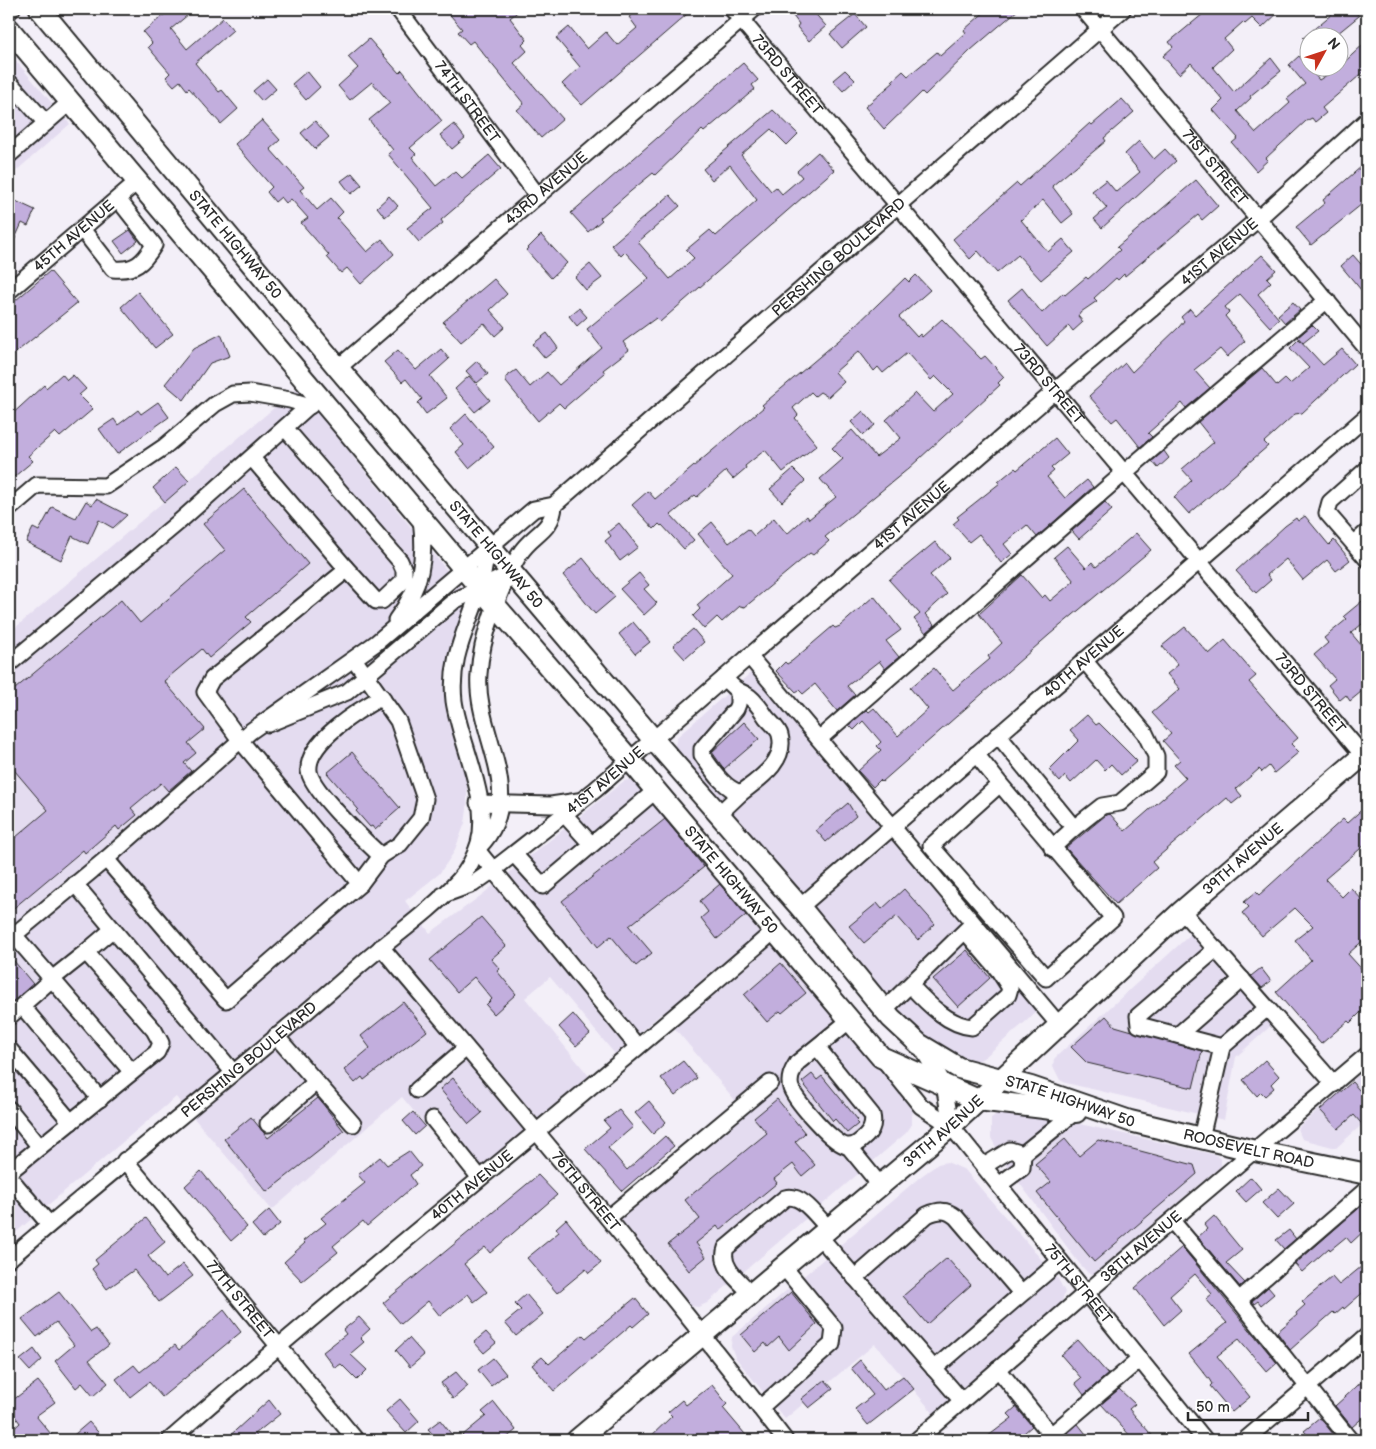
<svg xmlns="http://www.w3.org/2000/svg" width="1376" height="1449" viewBox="0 0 1376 1449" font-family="'Balsamiq Sans',sans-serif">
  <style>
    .built { fill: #e4dcf0 }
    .building { fill: #c2aedd; stroke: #2b2b2b }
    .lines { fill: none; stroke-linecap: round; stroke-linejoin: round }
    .minor-casing { stroke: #2b2b2b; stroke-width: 19 }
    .major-casing { stroke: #2b2b2b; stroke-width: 24 }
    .minor { stroke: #fff; stroke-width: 15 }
    .major { stroke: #fff; stroke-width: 20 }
    .labels { text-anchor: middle; stroke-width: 4.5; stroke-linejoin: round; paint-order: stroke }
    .street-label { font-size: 15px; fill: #2b2b2b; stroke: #fff }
  </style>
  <rect width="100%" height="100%" fill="#f3eff8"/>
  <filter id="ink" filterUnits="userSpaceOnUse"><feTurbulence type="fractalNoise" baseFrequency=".02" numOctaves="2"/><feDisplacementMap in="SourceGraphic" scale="10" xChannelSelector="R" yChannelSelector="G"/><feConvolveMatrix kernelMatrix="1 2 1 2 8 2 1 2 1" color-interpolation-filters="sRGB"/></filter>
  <g filter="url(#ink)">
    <path class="built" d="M9 53 70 124 9 177Z
      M302 384 358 463 468 596 452 642 447 699 450 721 467 781V809L465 823 454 852 446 864 439 874 405 901 430 933 479 897 624 781 634 779 910 1101 913 1108 911 1126 906 1133 707 1303 698 1307 691 1306 619 1219 744 1111 662 1013 615 1054 550 977 525 998 589 1076 469 1177 402 1097 272 1210 176 1097 9 1238V633Z
      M754 670 1039 1010 986 1056 980 1060H971L958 1054 921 1032 913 1025 674 749 677 737Z
      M1193 932 1273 1024 1236 1057 1224 1120 1066 1083 1060 1080 1053 1066 1054 1059 1058 1055Z
      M1363 1072 1367 1073V1120L1336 1148 1302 1139 1298 1130 1300 1126Z
      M1010 1108 1216 1155 1221 1160V1166L1094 1274 1088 1273 1079 1263 1006 1165 991 1138V1118L1004 1109Z
      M947 1162 965 1170 1058 1279 1065 1292 1060 1306 934 1414 875 1344 785 1419 735 1357 731 1346 732 1337 920 1177 938 1164Z"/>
    <path class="building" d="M171 9H195L171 29 187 49 223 18 233 30 195 63 219 92 222 90 238 109 221 124 189 88 187 90 180 81 174 86 166 77 170 73 148 47 152 43 143 32Z
      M445 9H521L510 18 527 40 522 45 527 51 514 63 563 119 541 138 517 110 524 104 473 41 469 44 458 32 462 29Z
      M639 9H693L582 105 562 84 580 67 556 38 569 27 587 49 606 32 617 45 637 28 629 17Z
      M802 9H811L826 26 809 41 797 27 799 24 793 16Z
      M988 9H1019L971 50 925 95 922 92 884 129 865 107 894 82 892 81 903 71 908 76 937 52 940 56 966 33 964 30Z
      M1209 9H1282L1262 28 1252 18 1245 24 1243 22 1224 39 1232 49 1213 67 1234 92 1271 58 1281 71 1250 96 1251 98 1237 111 1256 133 1290 103 1287 99 1305 84 1289 65 1299 56 1319 80 1338 68 1367 41V69L1322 108 1326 113 1315 122 1312 118 1306 121 1266 158 1268 160 1256 171 1232 143 1238 138 1213 110 1223 100 1191 63 1179 74 1163 56 1173 47 1169 42Z
      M1338 9H1352L1359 16 1332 38H1303Z
      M855 14 866 27 842 48 830 34Z
      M369 39 399 73 402 70 442 121 410 148 416 154 412 157 436 186 455 171 462 178 489 155 501 169 441 220 443 223 419 242 407 228 433 208 388 154 393 150 369 120 390 103 372 82 350 100 338 86 358 68 348 57Z
      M743 63 758 80 752 85 755 89 704 132 702 130 655 175 653 173 631 191 600 218 602 220 588 232 571 213Z
      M845 70 855 80 843 91 833 80Z
      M307 71 320 87 306 100 292 84Z
      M267 79 276 89 262 101 253 91Z
      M1122 99 1134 112 1104 138 1106 141 1052 186 1073 214 1062 223 1043 200 1021 220 1048 252 1063 239 1074 252 1041 280 1018 255 997 273 978 251 970 259 953 239 1017 183 1020 186 1090 123 1092 125Z
      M773 110 798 134 787 145 771 129 741 155 771 191 776 187 782 194 802 177 797 171 818 152 834 170 660 322 656 318 623 342 629 350 603 370 605 373 592 384 564 408 559 403 538 421 506 382V377L516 370 530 387 547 372 559 385 602 348 587 329 649 278 625 252 621 256 611 245 670 195 680 206 638 242 670 279 694 258 686 250 710 230 716 236 757 200 730 165 712 180 703 169Z
      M262 120 280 140 270 149 304 187 300 190 317 210 331 198 343 212 337 218 367 252 382 239 394 254 361 284 347 268 341 273 327 257 329 255 301 223 308 218 291 199 286 203 281 197 275 202 267 192 272 187 235 144Z
      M315 121 329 137 315 149 301 133Z
      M454 124 465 138 452 149 440 135Z
      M1139 141 1154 159 1165 149 1176 161 1102 228 1094 219 1107 208 1092 191 1106 180 1116 192 1140 172 1125 154Z
      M1362 166 1367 172V200L1311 245 1296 227 1325 203 1323 200Z
      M352 173 362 185 351 194 341 181Z
      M1196 180 1218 206 1202 220 1198 215 1125 276 1124 274 1118 280 1116 278 1094 298 1097 301 1081 312 1078 316 1083 322 1073 331 1069 326 1047 346 1008 300 1022 288 1042 313 1063 293 1065 295 1086 277 1088 279 1120 250 1117 247Z
      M389 196 398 206 385 217 377 207Z
      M9 198 35 210 28 226 22 223 9 252Z
      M130 230 138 241 123 253 114 241Z
      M541 235 567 263 551 278 526 250Z
      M1262 255 1276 270 1267 278 1271 282 1258 294 1279 319 1270 327 1240 294 1225 307 1229 312 1225 316 1245 341 1227 357 1220 349 1194 370 1210 388 1186 408 1182 403 1148 433 1152 437 1140 447 1117 418 1112 422 1089 396 1125 363 1132 372 1179 327 1184 321 1181 317 1190 309 1195 315Z
      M1353 255 1367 271V297L1341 266Z
      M590 264 602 278 586 290 575 277Z
      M50 271 77 303 9 358V306Z
      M916 275 930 290 899 317 917 337 920 334 922 337 942 319 981 359 985 356 1004 377 998 383 1000 385 908 469 825 537 829 541 813 555 810 553 745 607 740 606 722 622 717 617 704 629 693 616 700 609 697 605 732 574 698 534 712 522 729 543 748 529 754 536 774 518 787 534 807 516 809 519 836 497 820 479 843 459 832 448 852 430 876 457 901 438 886 420 915 393 933 412 953 394 935 376 931 380 907 353 883 373 878 367 874 371 859 351 835 372 844 382 828 397 820 392 815 396 811 392 793 408 798 415 795 418 817 445 783 472 765 450 745 466 746 468 733 479 726 471 697 497 695 495 671 515 694 540 684 549 662 525 661 526 659 524 654 529 632 505 648 491 655 499 764 407 762 405 851 330 905 278 909 282Z
      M494 279 507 294 490 310 505 327 495 336 484 323 461 342 443 322Z
      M138 292 173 334 155 348 121 307Z
      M1293 302 1300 310 1285 323 1278 315Z
      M579 308 587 317 577 326 569 316Z
      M1312 325 1318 331 1303 343 1298 337Z
      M547 333 558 348 545 358 533 344Z
      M221 334 230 356 210 363 184 400 165 384 194 348Z
      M1299 339 1323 365 1342 349 1355 364 1302 413 1295 414 1264 442 1268 446 1189 514 1174 497 1192 480 1182 469 1214 442 1198 422 1262 368 1277 386 1285 379 1290 384 1309 368 1290 348Z
      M441 349 449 359 430 376 447 398 426 414 418 403 422 399 406 379 402 382 384 362 398 350 416 370Z
      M477 361 488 374 477 383 466 371Z
      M62 374 67 380 73 375 86 389 79 395 93 409 60 437 55 432 28 456 33 461 9 481V417L44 385 46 388Z
      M469 376 490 400 475 412 455 389Z
      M158 402 169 417 117 454 99 429 114 419 118 425 138 410 141 414Z
      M863 411 875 425 863 435 851 422Z
      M466 414 494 447 469 468 456 452 464 445 450 429Z
      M1055 438 1068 454 1051 468 1054 471 1047 477 1065 498 1087 480 1093 487 1037 537 1027 525 1004 544 1012 554 1001 563 979 534 969 542 953 524 959 519 957 517 1000 483 998 482 1015 468 1017 470Z
      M1164 451 1169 458 1158 468 1152 461Z
      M176 467 189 481 165 502 153 488Z
      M793 469 805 481 782 502 770 489Z
      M244 489 308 564 246 617 251 622 209 658 202 649 164 681 205 729 188 743 196 753 184 763 191 771 168 791 161 783 131 808 137 815 119 830 116 826 85 853 83 850 9 912V843L48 810 9 764V694L121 600 140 623 225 550 203 524Z
      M96 499 127 515 113 528 99 520 88 544 72 536 61 560 26 542 33 528 39 531 52 507 76 518 86 501 92 505Z
      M1105 502 1112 510 1079 539 1072 531Z
      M1305 516 1329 545 1334 540 1350 560 1336 571 1327 560 1303 580 1286 559 1267 575 1271 580 1256 593 1236 571 1285 526 1296 518 1298 521Z
      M619 523 638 547 620 561 605 541 611 536 608 532Z
      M1136 533 1151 550 1049 635 882 782 880 780 873 787 858 771 881 750 877 746 881 742 863 721 854 730 849 725 867 710 869 712 874 708 898 736 928 709 910 688 934 668 953 690 990 659 988 656 1002 643 979 614 1022 575 1042 598 1045 595 1050 601 1074 581 1054 557 1067 546 1086 568 1092 562 1096 567Z
      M935 542 950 558 930 575 947 594 925 614 935 625 926 633 914 619 920 614 889 580Z
      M583 558 615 597 595 614 563 575Z
      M639 573 649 585 644 589 657 603 644 615 620 589Z
      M874 596 901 630 886 641 899 657 885 669 879 661 847 686 855 695 837 711 815 684 803 694 799 690 796 692 776 671 785 662 787 664 792 661 833 626 835 628 840 626Z
      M1367 597V620L1351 633 1367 652V687L1350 701 1346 695 1340 700 1328 685 1335 679 1314 655 1328 643 1324 638 1347 619 1344 616Z
      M633 622 650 642 635 654 619 634Z
      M1185 627 1209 654 1225 640 1256 676 1249 682 1298 738 1291 744 1299 752 1274 773 1269 766 1262 772 1259 769 1236 789 1242 796 1232 804 1227 798 1152 862 1157 868 1116 904 1066 848 1106 815 1110 814 1125 831 1186 778 1174 765 1180 760 1163 741 1171 734 1152 713 1180 689 1167 674 1178 665 1162 646Z
      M693 629 704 642 685 659 673 646Z
      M1087 715 1096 725 1099 723 1137 761 1121 775 1111 764 1105 770 1096 760 1071 783 1065 776 1060 782 1049 770 1079 740 1070 730Z
      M744 722 759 739 724 769 712 752Z
      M352 752 400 808 375 830 372 826 370 827 356 811 358 809 327 773Z
      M848 803 856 816 826 842 816 830Z
      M1367 805V843L1325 879 1342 897 1351 888 1367 905V937L1348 954 1367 975V1006L1350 1023 1348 1021 1321 1044 1276 992 1311 960 1295 940 1313 926 1295 908 1262 936 1242 913 1249 907 1244 902 1256 892 1259 895 1343 819 1347 823Z
      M665 819 704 867 629 926 652 953 636 966 611 936 598 947 562 901Z
      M720 884 746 915 717 939 701 918 708 912 700 901Z
      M904 889 935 924 918 940 897 916 864 943 849 926 877 903 882 909Z
      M481 917 506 946 491 959 500 969 497 971 516 994 494 1014 486 1005 492 999 474 977 457 992 430 960Z
      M967 950 990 978 958 1007 933 979Z
      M9 955 33 984 9 1005Z
      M781 963 806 993 782 1013 780 1011 767 1022 744 995Z
      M1261 968 1271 981 1262 988 1251 976Z
      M403 1002 427 1031 364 1080 362 1077 355 1083 344 1070 370 1048 361 1036Z
      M573 1014 590 1034 576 1046 559 1027Z
      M1106 1016 1115 1026 1202 1051 1193 1088 1087 1063 1071 1047Z
      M1265 1060 1279 1076 1271 1084 1274 1088 1265 1096 1261 1092 1257 1096 1243 1080Z
      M683 1061 697 1078 675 1096 661 1078Z
      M812 1074 817 1080 822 1076 858 1120 856 1122 858 1124 847 1133 835 1119 833 1121 802 1082Z
      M453 1078 482 1113 469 1124 440 1089Z
      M1352 1082 1367 1099V1130L1354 1115 1338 1129 1320 1110Z
      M318 1098 344 1131 267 1192 224 1139 251 1117 268 1138Z
      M777 1099 805 1133 795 1142 815 1165 802 1176 793 1164 774 1179 777 1183 720 1230 717 1226 696 1243 706 1257 689 1271 668 1244 700 1219 685 1200 767 1133 754 1118Z
      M649 1101 666 1122 653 1134 635 1113Z
      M619 1110 633 1127 608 1148 627 1170 665 1136 674 1146 622 1191 585 1149 610 1128 604 1121Z
      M413 1112 425 1126 415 1135 403 1121Z
      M1065 1139 1079 1156 1098 1140 1194 1165 1197 1174 1094 1262 1037 1193 1051 1182 1035 1164Z
      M409 1151 421 1166 410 1175 416 1184 367 1226 363 1221 333 1246 338 1252 302 1281 284 1262 305 1243 303 1241 326 1223 321 1218 365 1183 358 1175 380 1157 387 1165Z
      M201 1171 247 1227 231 1241 185 1186Z
      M538 1175 557 1195 490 1253 485 1247 464 1264 487 1292 474 1302 468 1294 440 1316 428 1301 401 1324 383 1303Z
      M1251 1177 1261 1189 1246 1202 1236 1191Z
      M1279 1188 1294 1204 1277 1219 1262 1203Z
      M1367 1201V1228L1351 1243 1346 1237 1330 1250 1329 1248 1302 1272 1295 1264Z
      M269 1210 280 1224 263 1238 252 1225Z
      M1214 1216 1242 1250 1226 1263 1245 1283 1240 1287 1198 1237 1207 1229 1204 1225Z
      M146 1218 165 1242 148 1256 165 1278 183 1264 193 1276 159 1302 134 1270 107 1289 92 1269 98 1264 95 1260Z
      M566 1219 601 1263 589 1273 586 1269 557 1293 527 1258 559 1232 556 1228Z
      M1289 1230 1296 1239 1284 1249 1276 1240Z
      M1182 1247 1277 1363 1267 1372 1239 1339 1217 1356 1250 1397 1232 1412 1210 1386 1212 1384 1209 1379 1189 1354 1227 1323 1206 1299 1212 1294 1195 1274 1170 1296 1181 1310 1164 1325 1135 1288Z
      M947 1258 971 1285 927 1324 903 1296Z
      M1367 1262V1289L1344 1309 1343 1307 1335 1314 1333 1312 1290 1350 1277 1332 1297 1315 1296 1313 1305 1305 1302 1302 1332 1277 1339 1285Z
      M1268 1287 1274 1294 1261 1305 1258 1301 1254 1304 1252 1301Z
      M59 1292 91 1332 96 1329 109 1345 89 1360 108 1383 93 1396 82 1383 76 1388 55 1361 74 1345 56 1322 37 1337 22 1319Z
      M791 1292 817 1324 789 1350 779 1337 768 1347 765 1343 755 1352 741 1335Z
      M526 1294 543 1314 516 1336 505 1323 521 1310 515 1304Z
      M635 1298 648 1314 633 1327 631 1325 554 1391 532 1365 542 1357 549 1364 583 1335 586 1338Z
      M224 1310 241 1332 162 1397 149 1382 130 1397 116 1379 134 1365 140 1372 175 1345 179 1350Z
      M359 1317 370 1329 360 1338 364 1342 350 1354 367 1370 357 1380 341 1364 335 1368 323 1352 346 1334 343 1330Z
      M486 1332 496 1343 484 1353 474 1342Z
      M409 1338 424 1355 410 1367 396 1350Z
      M1078 1340 1108 1374 1084 1395 1075 1383 1081 1378 1061 1355Z
      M34 1349 42 1360 30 1371 20 1360Z
      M493 1358 506 1374 491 1386 478 1370Z
      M860 1360 884 1390 903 1376 914 1389 868 1425 855 1409 873 1395 851 1368Z
      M456 1372 468 1386 453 1399 441 1383Z
      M1367 1377V1414L1352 1427 1335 1406Z
      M825 1380 833 1389 809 1408 801 1399Z
      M38 1381 55 1402 36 1416 56 1440H9V1433L20 1423 9 1408V1403Z
      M712 1385 727 1404 723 1408 750 1440H647L672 1416 668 1412 682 1400 686 1405Z
      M1119 1389 1135 1404 1129 1409 1156 1440H1134L1101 1404Z
      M400 1399 419 1421 406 1433 386 1411Z
      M269 1400 280 1414 255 1434 260 1440H225Z
      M494 1402 516 1430 504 1440H457L486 1416 482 1412Z
      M1016 1407 1032 1426 1016 1440H983L1012 1418 1008 1414Z
      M1320 1418 1338 1440H1312L1304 1431Z
      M440 1420 456 1440H438L428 1429Z
      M89 1422 105 1440H68Z
      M1078 1424 1086 1434 1079 1440H1074L1068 1433Z"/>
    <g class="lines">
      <defs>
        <g id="minor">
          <path id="s1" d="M398 9 538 196"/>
          <path id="s2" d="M732 9 1367 760"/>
          <path id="s3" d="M1083 9 1367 349"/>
          <path d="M9 11 12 9"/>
          <path d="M9 82 46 123"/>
          <path d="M9 155 70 102"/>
          <path d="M82 229 113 269C135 271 143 263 154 245L118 199"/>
          <path id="s4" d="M9 291 138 181"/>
          <path id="s5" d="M338 368 754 9"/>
          <path d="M286 429 400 561 404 570V580L382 601H376L345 567"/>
          <path d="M252 458 345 567 344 572 212 679 205 692 240 740 360 884"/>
          <path d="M1367 469 1330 502 1327 513 1367 559"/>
          <path d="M9 509 37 485 106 486 164 447 215 404 233 394 250 393 290 400 310 406"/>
          <path d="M1354 544 1367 532"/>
          <path d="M396 620C422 586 426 559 421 518"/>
          <path d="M749 656 1059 1025"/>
          <path d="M9 664 180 521 319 397"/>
          <path d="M724 678C733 687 734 689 745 694 753 698 761 709 766 717 770 722 779 729 780 735 787 761 759 779 741 793 724 789 712 769 702 755V749L736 709 738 704V693"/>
          <path d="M268 724 347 692 454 601 501 578 511 570"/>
          <path d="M998 735 1074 828 1102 806 1120 803 1156 772V756L1145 733 1084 660"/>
          <path d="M819 739 1124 473 1327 300"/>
          <path d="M976 754 1000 784 931 846 1046 978 1113 918 1000 784"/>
          <path d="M478 803 551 805 578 801"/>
          <path d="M564 814 591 844"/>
          <path d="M719 814 741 793"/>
          <path d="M479 847C530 795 474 734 479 674 481 637 500 587 519 555 531 534 553 532 554 505"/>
          <path d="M1052 848 1074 828"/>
          <path d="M477 850 637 1046"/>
          <path d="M514 854 543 886 655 791"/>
          <path d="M381 856C365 841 311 790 309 771 306 742 360 709 382 697"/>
          <path d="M106 859 226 1000 360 884 381 856 400 844 421 818 425 799 398 721 354 659"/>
          <path d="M75 884 233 1072"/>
          <path id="s6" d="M443 895 473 884 493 870 595 790 1055 391 1258 219 1367 120"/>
          <path id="s7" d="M800 907 1367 416"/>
          <path d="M1182 911 1334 1084"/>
          <path id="s8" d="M381 947C519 1109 655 1272 785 1440"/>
          <path d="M86 952 113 929"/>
          <path d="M911 986C927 1003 948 1025 972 1027L1008 995 1010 988 999 971 966 932"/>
          <path d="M22 1006 100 1099"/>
          <path d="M884 1010 972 924"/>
          <path d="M9 1017 52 979 132 1072"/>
          <path d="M1178 1035 1242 979"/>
          <path d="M276 1036 353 1124"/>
          <path d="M817 1047 872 1115C874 1123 872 1130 866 1136 861 1141 854 1147 847 1146 834 1145 796 1101 791 1088 788 1079 792 1071 797 1063L850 1020"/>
          <path d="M921 1047 944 1084 951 1126"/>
          <path d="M1222 1047 1267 1008"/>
          <path d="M9 1049 71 1122"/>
          <path id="s9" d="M884 1060 921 1106 951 1126 1205 1440"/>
          <path d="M417 1090 466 1048"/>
          <path d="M9 1109 40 1147"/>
          <path d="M433 1119 480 1178"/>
          <path d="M268 1124 316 1082"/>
          <path d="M1201 1138 1222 1047 1139 1025 1138 1016 1216 949"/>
          <path d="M849 1147 880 1185"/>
          <path d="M1023 1154 1075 1112"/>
          <path id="s10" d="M125 1160 356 1440"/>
          <path d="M984 1166 1010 1150 1023 1154 1022 1168 999 1185"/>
          <path id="s11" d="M9 1172 157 1052 161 1043 154 1030 86 952 52 979 14 935 106 859 251 731 376 643 534 509 554 505 1123 9"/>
          <path d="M9 1177 49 1224"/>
          <path d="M608 1218 770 1083"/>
          <path d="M1172 1221 1239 1300 1350 1440"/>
          <path d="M819 1236 962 1401"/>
          <path id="s12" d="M9 1259C124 1160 245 1067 359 966 391 938 430 912 459 880 468 870 475 856 479 843 491 800 460 743 454 701 449 657 468 628 480 588 484 574 484 561 489 547"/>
          <path d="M855 1278 927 1215C939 1210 946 1209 956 1217L1021 1293"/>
          <path d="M751 1293C739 1281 719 1266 726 1248L785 1198C802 1193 817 1217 828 1228"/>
          <path d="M1239 1300 1367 1189"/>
          <path d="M934 1369 1060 1261"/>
          <path d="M998 1369 1055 1440"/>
          <path d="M760 1408 832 1344 834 1328 783 1266"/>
          <path d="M1051 1435 1140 1359"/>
          <path id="s13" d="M170 1440C368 1266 576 1104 774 931"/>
          <path id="s14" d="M917 1440 1086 1293 1367 1055"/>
          <path d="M1245 1440 1367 1336"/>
        </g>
        <g id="major">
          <path id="s15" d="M40 9 338 368 653 739 800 907 891 1018 919 1044 959 1068 1031 1087 1130 1121 1255 1151 1367 1174"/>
          <path id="s16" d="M9 29 480 588 630 760 881 1057 978 1100 1076 1112"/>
          <path id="s17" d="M577 1440 951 1126 1182 911 1367 752"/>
        </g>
      </defs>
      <use href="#minor" class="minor-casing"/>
      <use href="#major" class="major-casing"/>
      <use href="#minor" class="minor"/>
      <use href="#major" class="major"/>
    </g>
  </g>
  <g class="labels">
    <g class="street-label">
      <text dy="5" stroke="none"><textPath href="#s2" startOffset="86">73RD STREET</textPath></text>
      <text dy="5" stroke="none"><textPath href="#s1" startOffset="116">74TH STREET</textPath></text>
      <text dy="5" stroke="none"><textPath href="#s3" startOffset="206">71ST STREET</textPath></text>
      <text dy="5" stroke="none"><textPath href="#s5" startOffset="275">43RD AVENUE</textPath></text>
      <text dy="5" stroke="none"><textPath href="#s4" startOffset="85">45TH AVENUE</textPath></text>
      <text dy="5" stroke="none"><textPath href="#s15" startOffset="306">STATE HIGHWAY 50</textPath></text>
      <text dy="5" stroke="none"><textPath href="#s6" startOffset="1010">41ST AVENUE</textPath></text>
      <text dy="5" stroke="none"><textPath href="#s11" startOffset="1491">PERSHING BOULEVARD</textPath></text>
      <text dy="5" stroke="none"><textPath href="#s2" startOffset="491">73RD STREET</textPath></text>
      <text dy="5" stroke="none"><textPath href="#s6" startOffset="605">41ST AVENUE</textPath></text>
      <text dy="5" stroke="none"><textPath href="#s15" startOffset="711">STATE HIGHWAY 50</textPath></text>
      <text dy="5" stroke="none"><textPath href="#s7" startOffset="375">40TH AVENUE</textPath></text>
      <text dy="5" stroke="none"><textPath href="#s2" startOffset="896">73RD STREET</textPath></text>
      <text dy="5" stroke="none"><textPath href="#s6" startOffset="200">41ST AVENUE</textPath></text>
      <text dy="5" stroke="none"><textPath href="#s17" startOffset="884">39TH AVENUE</textPath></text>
      <text dy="5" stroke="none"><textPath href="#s16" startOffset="1116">STATE HIGHWAY 50</textPath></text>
      <text dy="5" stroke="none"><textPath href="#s12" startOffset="312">PERSHING BOULEVARD</textPath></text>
      <text dy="5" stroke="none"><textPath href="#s15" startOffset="1521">STATE HIGHWAY 50</textPath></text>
      <text dy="5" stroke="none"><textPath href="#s17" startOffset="479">39TH AVENUE</textPath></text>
      <text dy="5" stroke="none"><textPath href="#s15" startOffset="1706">ROOSEVELT ROAD</textPath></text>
      <text dy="5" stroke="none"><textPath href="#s13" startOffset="395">40TH AVENUE</textPath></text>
      <text dy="5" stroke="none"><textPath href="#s8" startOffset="319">76TH STREET</textPath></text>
      <text dy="5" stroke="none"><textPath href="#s14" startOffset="296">38TH AVENUE</textPath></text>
      <text dy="5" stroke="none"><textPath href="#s9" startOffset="298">75TH STREET</textPath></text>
      <text dy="5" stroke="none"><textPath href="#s10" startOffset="181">77TH STREET</textPath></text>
    </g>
  </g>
  <rect width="1376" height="1449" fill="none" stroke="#fff" stroke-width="30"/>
  <rect x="15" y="15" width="1346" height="1419" fill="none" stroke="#2b2b2b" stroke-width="2" filter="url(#ink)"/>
  <g transform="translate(1324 52) rotate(50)"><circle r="24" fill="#ffffff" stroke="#aaaaaa"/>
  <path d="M0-4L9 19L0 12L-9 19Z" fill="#c8321e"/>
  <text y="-8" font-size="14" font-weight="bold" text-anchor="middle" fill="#2b2b2b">N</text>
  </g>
  <path d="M1188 1412v8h120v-8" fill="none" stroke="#2b2b2b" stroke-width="2.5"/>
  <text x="1196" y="1412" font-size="15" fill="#2b2b2b" stroke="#ffffff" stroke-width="4" paint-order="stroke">50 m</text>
</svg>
